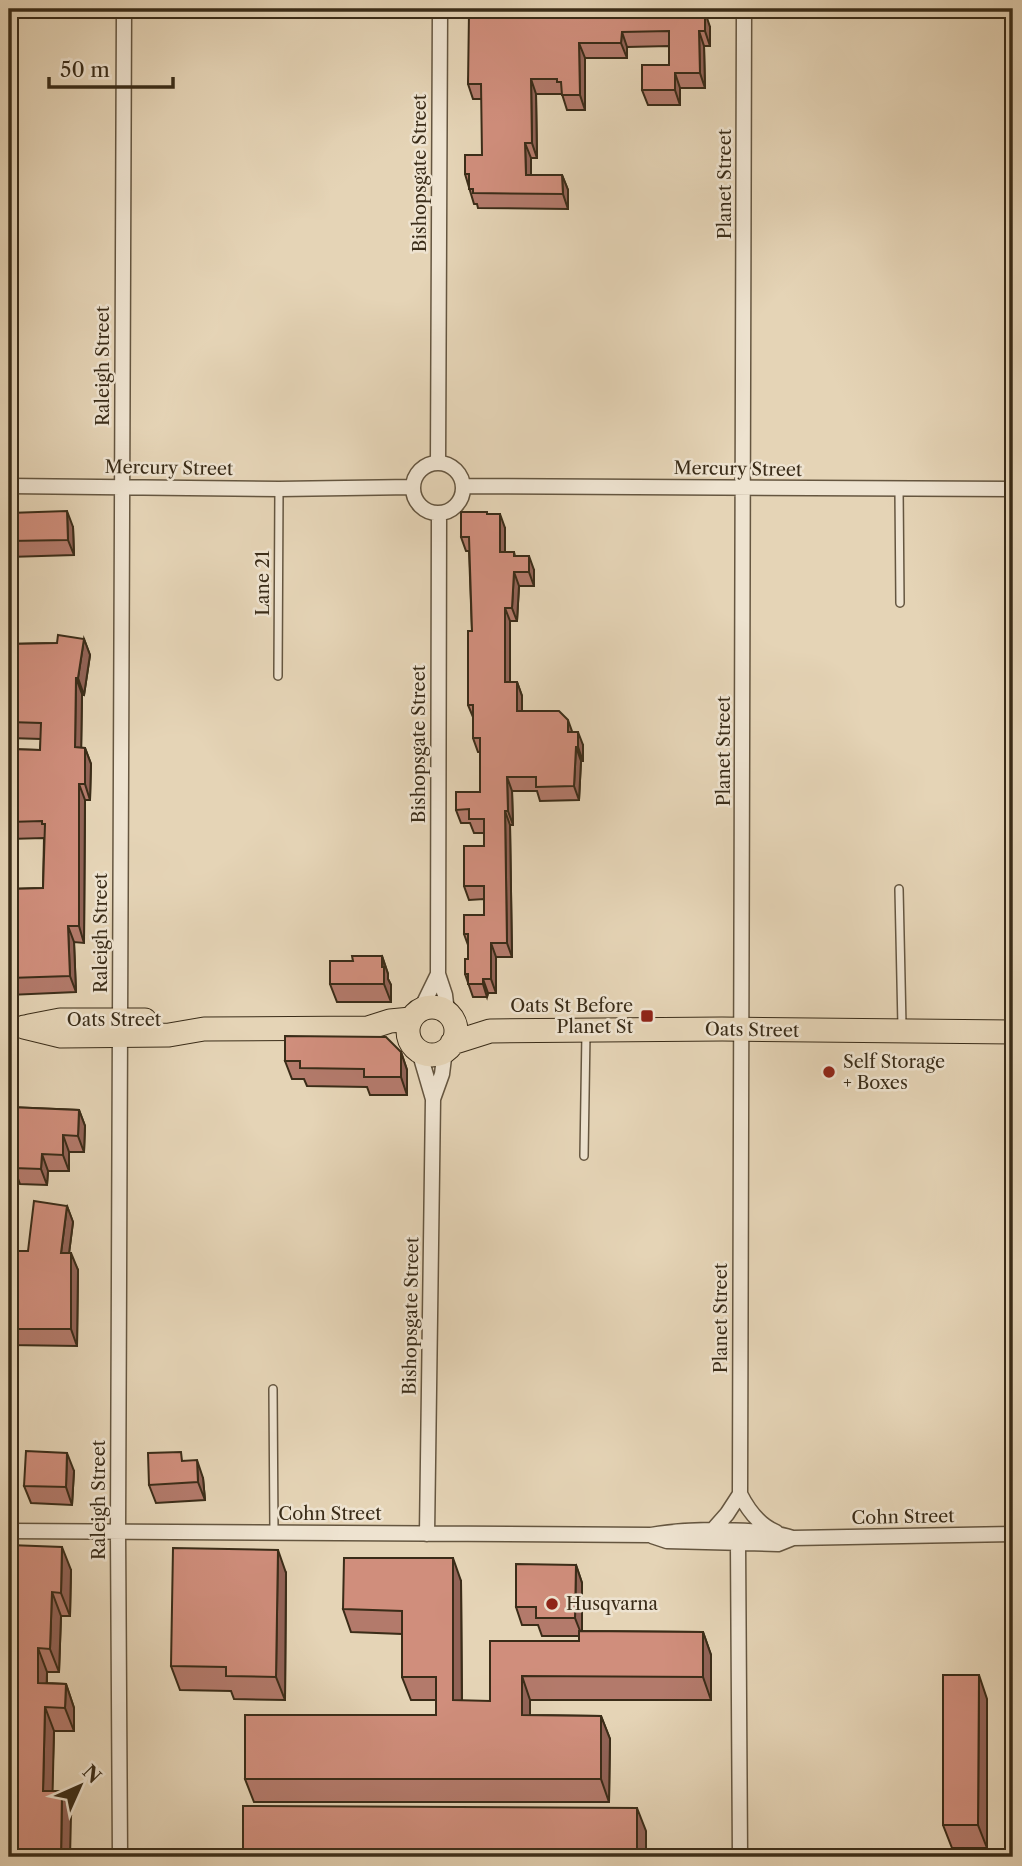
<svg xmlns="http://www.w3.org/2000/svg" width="1022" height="1866" viewBox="0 0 1022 1866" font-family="'Libre Caslon Text',serif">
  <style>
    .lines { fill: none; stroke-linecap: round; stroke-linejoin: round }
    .service-casing { stroke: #655640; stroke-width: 10 }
    .minor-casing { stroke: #655640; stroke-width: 17 }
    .primary-casing { stroke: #3a2c18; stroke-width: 25 }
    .service { stroke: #eee3d0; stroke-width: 7 }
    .minor { stroke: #eee3d0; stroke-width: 14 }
    .primary { stroke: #e5d4b6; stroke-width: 23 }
    .wall { fill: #b37a6b; stroke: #3a2c18; stroke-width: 2 }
    .shaded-wall { fill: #926357; stroke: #3a2c18; stroke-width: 2 }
    .building { fill: #d08e7c; stroke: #3a2c18; stroke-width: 2 }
    .poi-dot { fill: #8f2418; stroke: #eee3d0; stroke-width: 2.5 }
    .labels { text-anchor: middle; stroke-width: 5; stroke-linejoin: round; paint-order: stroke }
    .street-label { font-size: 18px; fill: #3a2c18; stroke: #eee3d0 }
    .poi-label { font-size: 18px; fill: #3a2c18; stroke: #eee3d0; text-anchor: start }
  </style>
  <rect width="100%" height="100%" fill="#e5d4b6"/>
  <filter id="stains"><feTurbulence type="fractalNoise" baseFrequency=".00286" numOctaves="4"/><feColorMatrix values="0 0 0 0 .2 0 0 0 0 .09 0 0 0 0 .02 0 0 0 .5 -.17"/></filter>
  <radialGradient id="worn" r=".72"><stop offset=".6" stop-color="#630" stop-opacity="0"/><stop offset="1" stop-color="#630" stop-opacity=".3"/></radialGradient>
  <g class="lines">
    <defs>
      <path id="service" d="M899 489 900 603
        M278 676 279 489
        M899 889 902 1026
        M584 1156 586 1033
        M273 1389 274 1532"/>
      <path id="minor" d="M413 488a25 25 0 1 1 50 0a25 25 0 1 1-50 0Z
        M438 463 440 9
        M9 486 279 489 412 487
        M463 486 1013 489
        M439 514 438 974 445 995 447 1012
        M420 1011 438 974
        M419 1051 433 1099 427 1534
        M433 1099 442 1074 445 1050
        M740 1494C748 1510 759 1525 776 1532
        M9 1531 651 1535C684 1529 762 1527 793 1538
        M711 1532 727 1514 740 1494 744 9
        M652 1536 667 1541 778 1544 793 1538 1013 1534
        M738 1544 740 1857
        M120 1857 118 1532 124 9"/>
      <path id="primary" d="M408 1031a24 24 0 1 1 48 0a24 24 0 1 1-48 0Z
        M29 1026 60 1020H145
        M24 1027 61 1036 169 1035 204 1029 368 1028 390 1021 411 1019
        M452 1043 490 1031 722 1029 1013 1032"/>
    </defs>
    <use href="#service" class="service-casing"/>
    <use href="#minor" class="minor-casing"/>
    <use href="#primary" class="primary-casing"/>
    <use href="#service" class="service"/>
    <use href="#minor" class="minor"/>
    <use href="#primary" class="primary"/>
  </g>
  <path class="wall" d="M478 9H504V12H531V9H693L694 12 710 27V46H704L705 88H680V105H648L642 90 669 65V46L627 47V58H585V110H567L562 94H536L537 158H531V175H562L568 190V209L478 208 477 204H474L465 174 482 155V99H473L468 84Z
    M9 513 73 527 74 555 9 557Z
    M488 514 505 528V552H514L515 556 534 570V586H519L517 621H510V682H517L522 696V711L572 732 583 745V761H581L579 800 540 801 537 791H512L513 825H510L512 957H496V993H488L487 997H473L465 974 468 959V945L464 934 484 915V899L469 900 464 886 484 846V833H474L470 823H461L456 810 480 792V752H478L473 738V717L468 705 472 631 469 551H466L461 537Z
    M84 639 90 655 84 695 82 694 81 748H85L91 764 90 800H85L84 943 74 942 76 992 9 995V889L43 888 44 838 9 839V749L40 750 41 739 9 738V644L57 643Z
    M382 956 388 974V979L391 985V1002H337L330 984 353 961Z
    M401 1052 407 1070V1095H370L367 1087 307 1086 304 1079H292L285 1061Z
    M9 1107 79 1110 85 1126 84 1152H69V1171H48L47 1185 20 1184 14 1168 15 1153 9 1152Z
    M67 1206 73 1222 69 1253 78 1270 77 1346 9 1345V1251H28Z
    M184 1461 203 1478 205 1500 156 1503 149 1485Z
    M74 1471 72 1505 31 1503 24 1486Z
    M9 1545 71 1570 70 1616H61L59 1672H47V1683L66 1684 74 1708V1731H54L52 1791 71 1815 9 1857Z
    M576 1565 582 1583V1631L703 1632 711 1655V1700H530V1715L601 1716 610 1739 609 1802H254L245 1779 436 1715V1700H411L402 1677V1634L351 1632 343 1609 461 1581 462 1701H490V1641H579V1636H542L538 1625H522L516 1607Z
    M286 1573 285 1700 234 1699 231 1691 180 1690 171 1666Z
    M987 1699V1848H952L943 1825Z"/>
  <path class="shaded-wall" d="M705 12 710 27V46L705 31Z
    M699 31 704 46 705 88 700 73Z
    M622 32 627 47V58L621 43Z
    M579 43 585 58V110L580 95Z
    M675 73 680 88V105L675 90Z
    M531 79 536 94 537 158 532 143Z
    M525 143 531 158V190L526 175Z
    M562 175 568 190V209L563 194Z
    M67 511 73 527 74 555 68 540Z
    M500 514 505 528V566L500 552Z
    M529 556 534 570V586L529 572Z
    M514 572 519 586 517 621 512 608Z
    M505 608 510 621V696L505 682Z
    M84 639 90 655 84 695 78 678Z
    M76 678 82 694 81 764 75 747Z
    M517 682 522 696V724L517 711Z
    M568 720 573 734 568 732Z
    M578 732 583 745V761L578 747Z
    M576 747 581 761 579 800 574 786Z
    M85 748 91 764 90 800 85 784Z
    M507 777 512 791 513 825 508 811Z
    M79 784 85 800 84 943 79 926Z
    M505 811 510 825 512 957 507 943Z
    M68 926 74 942 76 992 70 976Z
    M491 943 496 957V993L491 979Z
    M382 956 388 974V979L391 985V1002L384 984Z
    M483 979 488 993 487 997 483 984Z
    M401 1052 407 1070V1095L401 1077Z
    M79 1110 85 1126 84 1152 78 1136Z
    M63 1135 69 1152V1171L63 1155Z
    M42 1154 48 1171 47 1185 41 1169Z
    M67 1206 73 1222 67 1269 61 1253Z
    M71 1253 78 1270 77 1346 71 1329Z
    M67 1453 74 1471 72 1505 66 1487Z
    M197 1460 203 1478 205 1500 198 1482Z
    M62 1547 71 1570 70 1616 61 1593Z
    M278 1550 286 1573 285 1700 276 1677Z
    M453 1558 461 1581 462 1724 453 1700Z
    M576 1565 582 1583V1636L575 1618Z
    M52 1592 61 1616 59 1672 50 1649Z
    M703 1632 711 1655V1700L703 1677Z
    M38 1648 47 1672 46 1706 38 1683Z
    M979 1675 987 1699V1848L978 1825Z
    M522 1676 530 1700V1738L522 1715Z
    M66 1684 74 1708V1731L65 1708Z
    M45 1707 54 1731 52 1815 43 1791Z
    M601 1716 610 1739 609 1802 601 1779Z
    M62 1791 71 1815 70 1857H61Z
    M637 1808 646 1831V1857H637Z"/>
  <path class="building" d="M478 9H498L499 12H531V9H690V12H705V31H699L700 73H675V90H642V65H669V31L622 32 621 43H579L580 95H562L561 82H557V79H531L532 143H525L526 175H562L563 194 473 193V189H469V174H465V155H482L481 84H468L469 13 478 12Z
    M67 511 68 540 9 541V513Z
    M461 512H487V514H500V552H514V556H529V572H514L512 608H505V682H517V711H559L568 720V732H578V747H576L574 786 536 787V777H507L508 811H505L507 943H491V979H483V984H468V974H465V959H468V934H464V915H484V886H464V846H484V819H469V809L456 810V792H480V738H473V705H468V631H472L469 537H461Z
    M58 635 84 639 78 678H76L75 747 85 748V784H79V926H68L70 976 9 978V889L43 888 45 824H42V821L9 822V749L40 750 41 723 9 722V644L57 643Z
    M352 956H382V967H384V984H330V961H353Z
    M285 1036 386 1037 401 1052V1077H364V1069L300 1068V1061H285Z
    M9 1107 79 1110 78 1136 63 1135V1155L42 1154 41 1169 14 1168 15 1137 9 1136Z
    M34 1201 67 1206 61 1253H71V1329H9V1251H28Z
    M26 1451 67 1453 66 1487 24 1486Z
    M181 1452 182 1461 197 1460 198 1482 149 1485 148 1453Z
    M9 1545 62 1547 61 1593 52 1592 50 1649 38 1648V1683L66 1684 65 1708 45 1707 43 1791H62L61 1857H9Z
    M173 1548 278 1550 276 1677 226 1676V1667L171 1666Z
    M344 1558H453V1700L490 1701V1641H579V1631L703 1632V1677L522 1676V1715L601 1716V1779H245V1715H436V1677H402V1611L343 1609Z
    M516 1564 576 1565 575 1618H536V1607H516Z
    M943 1675H979L978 1825H943Z
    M243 1806 637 1808V1857H243Z"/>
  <g class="poi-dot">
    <rect x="640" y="1009" width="14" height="14" rx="3.5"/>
    <circle cx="829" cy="1072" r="7"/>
    <circle cx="552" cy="1604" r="7"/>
  </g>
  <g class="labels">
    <g class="street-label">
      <text transform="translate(420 173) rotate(-90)" y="6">Bishopsgate Street</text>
      <text transform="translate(725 184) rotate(-90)" y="6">Planet Street</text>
      <text transform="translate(103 366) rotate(-90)" y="6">Raleigh Street</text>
      <text transform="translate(169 468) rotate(1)" y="6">Mercury Street</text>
      <text transform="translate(738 469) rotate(1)" y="6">Mercury Street</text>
      <text transform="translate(263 583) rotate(-90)" y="6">Lane 21</text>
      <text transform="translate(419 744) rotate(-90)" y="6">Bishopsgate Street</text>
      <text transform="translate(724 751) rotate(-90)" y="6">Planet Street</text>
      <text transform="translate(101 933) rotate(-90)" y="6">Raleigh Street</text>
      <text x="114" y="1026">Oats Street</text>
      <text transform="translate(752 1030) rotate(1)" y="6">Oats Street</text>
      <text transform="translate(411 1316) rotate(-89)" y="6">Bishopsgate Street</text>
      <text transform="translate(721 1318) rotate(-90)" y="6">Planet Street</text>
      <text transform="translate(99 1500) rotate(-90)" y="6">Raleigh Street</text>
      <text x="330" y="1520">Cohn Street</text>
      <text transform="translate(903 1517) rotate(-1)" y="6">Cohn Street</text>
    </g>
    <g class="poi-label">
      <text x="633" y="1012" text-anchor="end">Oats St Before<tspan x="633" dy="21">Planet St</tspan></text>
      <text x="843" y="1068">Self Storage<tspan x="843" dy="21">+ Boxes</tspan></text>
      <text x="566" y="1610">Husqvarna</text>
    </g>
  </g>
  <rect width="1022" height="1866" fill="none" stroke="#e5d4b6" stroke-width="35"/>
  <rect x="10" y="10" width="1001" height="1845" fill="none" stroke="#3a2c18" stroke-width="3.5"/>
  <rect x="18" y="18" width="987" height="1831" fill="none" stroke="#3a2c18" stroke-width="2"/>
  <g transform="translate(80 1786) rotate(45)" stroke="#eee3d0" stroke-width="5" paint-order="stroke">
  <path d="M0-5L12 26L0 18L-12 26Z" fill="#3a2c18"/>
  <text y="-10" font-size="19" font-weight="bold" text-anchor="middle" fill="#3a2c18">N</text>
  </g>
  <path d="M49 77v10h124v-10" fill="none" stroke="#3a2c18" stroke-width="3.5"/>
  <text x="60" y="77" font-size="21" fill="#3a2c18" stroke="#eee3d0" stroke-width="5" paint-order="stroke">50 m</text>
  <rect width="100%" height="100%" filter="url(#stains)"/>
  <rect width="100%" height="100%" fill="url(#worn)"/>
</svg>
